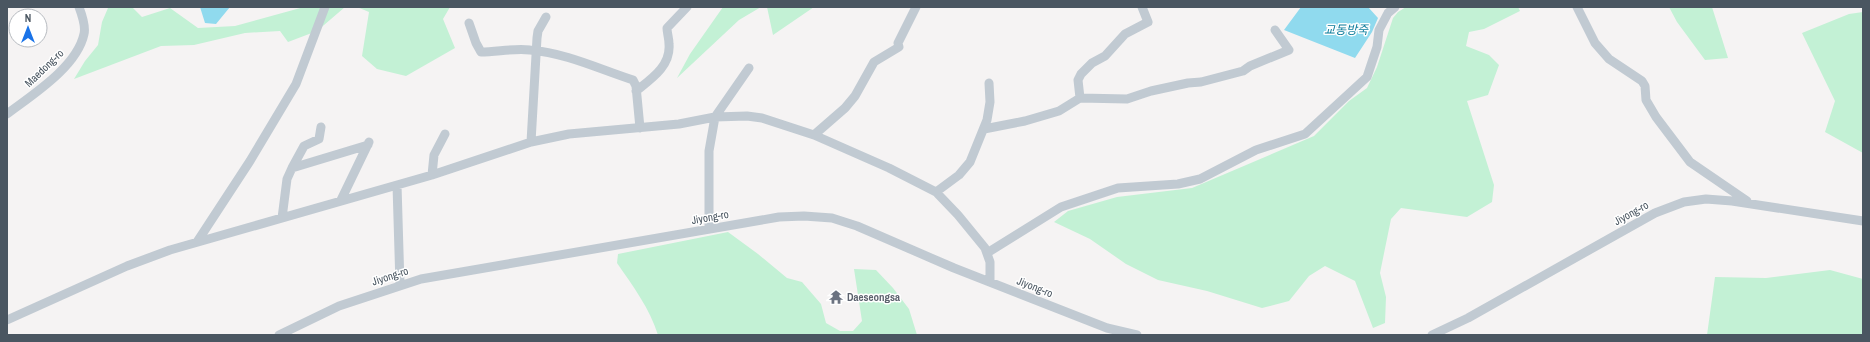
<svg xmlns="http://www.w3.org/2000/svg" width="1870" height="342" viewBox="0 0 1870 342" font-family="'Archivo Narrow','Noto Sans KR',sans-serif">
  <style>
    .green { fill: #c3f1d5 }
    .water { fill: #90daee }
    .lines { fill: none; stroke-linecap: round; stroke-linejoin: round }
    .minor { stroke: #c1cad2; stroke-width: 9 }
    .labels { text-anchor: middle; stroke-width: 3; stroke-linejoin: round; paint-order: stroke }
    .street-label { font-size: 11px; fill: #4a5661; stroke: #fff }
    .worship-label { font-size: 11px; font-weight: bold; fill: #5b616d; stroke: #fff; text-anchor: start }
    .water-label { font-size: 12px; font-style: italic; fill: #0c7c9b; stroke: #fff }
  </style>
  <rect width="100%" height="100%" fill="#f5f3f3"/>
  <path class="green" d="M111 7H132L142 17 170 8 198 28 235 26 304 7H345L317 31 288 42 280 31 245 33 194 45 161 46 74 79 85 61 98 45 102 22 108 8Z
    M357 7H450L443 19 455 48 406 76 377 69 362 56 369 12Z
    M723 7H761L739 20 677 78 690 54Z
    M767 7H814L773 35Z
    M1406 7H1518L1520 11 1484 29 1469 32 1466 46 1489 55 1499 65 1488 95 1467 101 1494 185 1492 202 1467 217 1401 208 1391 219 1380 273 1386 297 1385 323 1373 328 1355 281 1325 266 1309 276 1289 301 1262 308 1207 291 1158 280 1126 264 1090 239 1054 222 1068 211 1117 197 1192 188 1314 136 1349 101 1367 88 1377 67 1393 18 1398 12Z
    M1669 7H1712L1728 58 1705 60 1677 22Z
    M1863 12V153L1825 132 1835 101 1802 33 1849 14Z
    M728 232 758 254 787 278 802 282 821 304 826 323 840 331H853L862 321 854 269 876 270 893 288 909 309 917 335H658C650 309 633 286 617 263L618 254Z
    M1830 270 1863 279V335H1707L1715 277 1766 278Z"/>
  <path class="water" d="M200 7H230L216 24 205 23Z
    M1301 7H1368L1378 18 1372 32 1355 58 1284 30Z"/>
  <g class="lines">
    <path class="minor" d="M1577 7 1595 43 1609 59 1642 81 1645 86 1646 100 1656 117 1690 162 1747 201
      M469 23 476 43 481 52C497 52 514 48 530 50 566 53 599 69 633 80L636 86 640 128
      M636 91C651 79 671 66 669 44 669 38 667 33 667 28L687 7
      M1080 98 1078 80 1081 74 1092 63 1105 56 1125 34 1148 22 1142 7
      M7 114C32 95 77 67 84 34 86 26 82 15 79 7
      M984 129 1025 121 1059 111 1080 98 1127 99 1151 91 1188 83 1201 82 1243 71 1250 66 1289 50 1275 30
      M814 135 845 108 855 96 874 62 899 47 898 43 916 7
      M531 142 537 38 538 31 546 17
      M292 168 368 145
      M432 175 434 155 445 134
      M397 185 400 285
      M936 192 959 175 970 162 987 120 990 102 989 83
      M341 200 369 142
      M282 218 287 179 292 168 304 146 319 139 321 127
      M709 229V151L715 117 749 68
      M197 242 250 161 296 84 325 7
      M987 253 1061 207 1118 188 1178 184 1200 179 1256 150 1305 134 1367 77 1377 47 1379 30 1388 13 1395 7
      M7 320 127 266 170 250 432 175 531 142 569 134 679 124 715 117 747 116 762 118 814 135 889 168 936 192 958 215 985 248 990 262V282
      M279 335 339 306 421 279 779 217 804 216 832 218 857 226 954 268 1107 328 1137 335
      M1432 335 1468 318 1655 213 1684 202 1706 199 1732 201 1863 221"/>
  </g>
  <defs>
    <symbol id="temple-bare" viewBox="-9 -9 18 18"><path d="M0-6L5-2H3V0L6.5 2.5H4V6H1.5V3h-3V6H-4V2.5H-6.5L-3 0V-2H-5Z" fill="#6b7280" stroke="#fff" stroke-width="2.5" paint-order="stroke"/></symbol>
  </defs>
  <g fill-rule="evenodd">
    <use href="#temple-bare" x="826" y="287" width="20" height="20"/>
  </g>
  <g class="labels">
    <g class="street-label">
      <text transform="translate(44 68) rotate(-44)" y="4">Maedong-ro</text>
      <text transform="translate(1631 213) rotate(-29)" y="4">Jiyong-ro</text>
      <text transform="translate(710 217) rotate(-10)" y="4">Jiyong-ro</text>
      <text transform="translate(390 276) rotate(-18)" y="4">Jiyong-ro</text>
      <text transform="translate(1035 287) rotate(22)" y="4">Jiyong-ro</text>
    </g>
    <g class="worship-label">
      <text x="847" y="301">Daeseongsa</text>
    </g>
    <g class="water-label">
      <text x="1346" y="34">교동방죽</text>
    </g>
  </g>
  <rect width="1870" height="342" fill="none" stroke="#4a5661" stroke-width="16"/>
  <g transform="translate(28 28)"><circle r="19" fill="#ffffff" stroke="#b7bbc0"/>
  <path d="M0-3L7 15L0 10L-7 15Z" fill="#1a73e8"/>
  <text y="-6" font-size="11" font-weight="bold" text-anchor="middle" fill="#4a5661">N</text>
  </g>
</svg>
